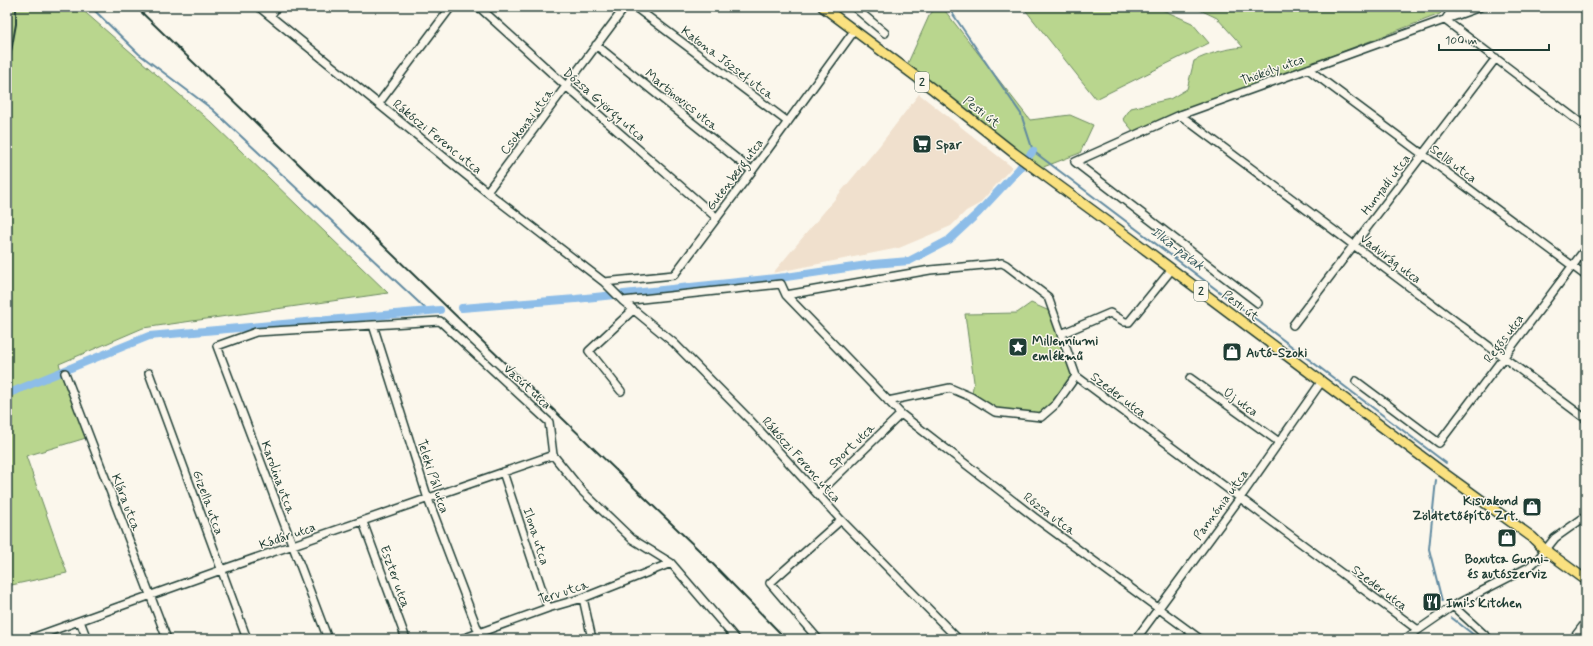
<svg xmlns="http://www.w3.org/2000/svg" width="1593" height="646" viewBox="0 0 1593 646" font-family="Mynerve,sans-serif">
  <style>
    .built { fill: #f0e0cd }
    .green { fill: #b9d68e; stroke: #6c8a61 }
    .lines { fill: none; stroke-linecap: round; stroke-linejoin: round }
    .stream { stroke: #618aa0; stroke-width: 2 }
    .canal { stroke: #8dbde8; stroke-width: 8 }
    .minor-casing { stroke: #1f3d34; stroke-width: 10 }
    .major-casing { stroke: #1f3d34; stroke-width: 12 }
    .minor { stroke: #fbf7ec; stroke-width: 7 }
    .major { stroke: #fae180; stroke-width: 9 }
    .rail { stroke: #1f3d34; stroke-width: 2 }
    .labels { text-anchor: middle; stroke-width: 3; stroke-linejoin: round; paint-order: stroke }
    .shield { fill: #fbf7ec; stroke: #61756b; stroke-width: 1 }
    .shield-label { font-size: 12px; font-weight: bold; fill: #1f3d34 }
    .street-label { font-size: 13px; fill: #1f3d34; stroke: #fbf7ec }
    .poi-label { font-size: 13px; font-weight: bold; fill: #1f3d34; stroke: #fbf7ec; text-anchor: start }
    .water-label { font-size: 14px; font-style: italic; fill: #3a5d61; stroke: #fbf7ec }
  </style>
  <rect width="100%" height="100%" fill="#fbf7ec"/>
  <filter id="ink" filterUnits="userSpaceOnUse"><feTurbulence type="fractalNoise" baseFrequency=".025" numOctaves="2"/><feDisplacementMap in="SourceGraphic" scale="8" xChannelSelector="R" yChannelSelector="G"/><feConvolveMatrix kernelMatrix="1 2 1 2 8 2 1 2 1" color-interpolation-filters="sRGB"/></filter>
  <g filter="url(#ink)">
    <path class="built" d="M919 94 1012 167 979 204 966 211 951 226 899 248 773 273 880 145Z"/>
    <path class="green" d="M7 7H79L211 122 388 293 143 328 59 364 86 438 26 456 67 573 7 586Z
      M936 7H942L1030 120 1070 115 1093 125 1080 153 1041 168 907 65 929 16Z
      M1023 7H1156L1192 23 1209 43 1096 99Z
      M1194 7H1445L1440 14 1134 132 1123 119 1131 108 1170 99 1187 89 1194 61C1209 53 1226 49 1243 47L1217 18Z
      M1031 303 1054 313 1076 376 1041 417 995 412 971 397 974 382 965 314 1017 313Z"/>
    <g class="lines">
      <path class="stream" d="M91 7 139 54 212 109 428 311
        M948 7 1021 114 1033 151 1446 463
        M1436 480 1429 549 1442 601
        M1452 618 1479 639"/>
      <path class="canal" d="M462 308 576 299 786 277 874 264 909 261 949 240 978 213 1018 170 1033 151
        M7 394 149 336 440 310"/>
      <defs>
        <path id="minor" d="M259 7 487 192 604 282 623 301 674 343 749 419 841 520 958 639
          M479 7 567 87 717 218
          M635 7 788 122
          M854 7 885 33
          M1454 7 1445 20 1586 127
          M270 16 277 7
          M596 45 752 171
          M1308 69 1586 276
          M379 103 451 7
          M1180 115 1586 419
          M487 192 625 7
          M604 282 674 275 752 171 854 31
          M786 295 930 270 995 264 1002 263 1006 265 1048 297 1076 376 1418 630
          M623 301 781 284 786 295 901 414 1034 517 1200 639
          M1258 303 1075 162 1180 115 1480 7
          M373 325 428 499 479 633
          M1293 325 1496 58
          M1061 334 1110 313 1125 322H1129L1172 269
          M65 373 167 639
          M149 373 247 639
          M1190 378 1279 442
          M1356 381 1439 443 1586 248
          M621 391 589 351 633 310
          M888 401 950 388 971 397 995 412 1041 417 1056 404 1076 376
          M503 472 548 608
          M818 494 901 414
          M363 522 406 639
          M583 598 592 639
          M1453 606 1489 639
          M80 621 87 639
          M29 639 221 570 553 455
          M328 639 217 346 256 332 440 321 549 422 553 455 582 491 632 539 671 563 736 639
          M462 639 548 608 583 598 671 563
          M818 639 770 583 841 520
          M1136 639 1240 498 1322 381
          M1405 639 1453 606 1529 567 1538 559 1555 538 1586 516
          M1573 639 1586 622"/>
        <path id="major" d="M823 7 934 90 1014 153 1130 238 1441 471 1532 537 1545 550 1586 580"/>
      </defs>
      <use href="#minor" class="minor-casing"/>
      <use href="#major" class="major-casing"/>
      <use href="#minor" class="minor"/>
      <use href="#major" class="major"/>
      <path class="rail" d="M136 7 703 554 786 639
        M7 74 16 24V7"/>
    </g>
  </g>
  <defs>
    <symbol id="supermarket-square" viewBox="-11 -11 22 22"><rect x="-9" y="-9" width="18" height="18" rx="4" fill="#1f3d34" stroke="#fbf7ec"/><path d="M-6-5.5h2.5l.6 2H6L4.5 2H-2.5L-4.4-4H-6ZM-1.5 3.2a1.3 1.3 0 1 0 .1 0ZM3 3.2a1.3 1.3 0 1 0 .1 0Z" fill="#fff"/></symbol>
    <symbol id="sight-square" viewBox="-11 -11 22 22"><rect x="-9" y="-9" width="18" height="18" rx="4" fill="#1f3d34" stroke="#fbf7ec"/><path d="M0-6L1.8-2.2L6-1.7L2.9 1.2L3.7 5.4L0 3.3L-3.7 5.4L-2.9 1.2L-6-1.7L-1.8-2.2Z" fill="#fff"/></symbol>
    <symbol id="shop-square" viewBox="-11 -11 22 22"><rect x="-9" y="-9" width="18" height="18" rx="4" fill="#1f3d34" stroke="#fbf7ec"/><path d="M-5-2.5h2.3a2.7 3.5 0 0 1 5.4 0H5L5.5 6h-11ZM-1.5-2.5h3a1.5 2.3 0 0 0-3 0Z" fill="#fff"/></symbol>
    <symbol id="restaurant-square" viewBox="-11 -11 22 22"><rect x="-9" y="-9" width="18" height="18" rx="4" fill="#1f3d34" stroke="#fbf7ec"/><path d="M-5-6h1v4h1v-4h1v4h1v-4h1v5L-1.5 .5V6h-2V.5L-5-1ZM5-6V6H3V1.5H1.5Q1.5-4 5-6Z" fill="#fff"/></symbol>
  </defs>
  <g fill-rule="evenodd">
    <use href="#supermarket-square" x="911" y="133" width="22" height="22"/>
    <use href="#sight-square" x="1007" y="336" width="22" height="22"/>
    <use href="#shop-square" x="1221" y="341" width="22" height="22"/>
    <use href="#shop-square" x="1521" y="496" width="22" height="22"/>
    <use href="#shop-square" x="1496" y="527" width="22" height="22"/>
    <use href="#restaurant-square" x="1421" y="591" width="22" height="22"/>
  </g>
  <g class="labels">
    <g class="shield">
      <rect x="915" y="72" width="14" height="20" rx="3"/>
      <rect x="1194" y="281" width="14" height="20" rx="3"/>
    </g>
    <g class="shield-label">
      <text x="922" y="86">2</text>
      <text x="1201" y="295">2</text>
    </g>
    <g class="street-label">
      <text transform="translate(728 62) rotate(37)" y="5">Katona József utca</text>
      <text transform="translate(1272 69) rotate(-20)" y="5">Thököly utca</text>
      <text transform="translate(682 99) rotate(39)" y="5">Martinovics utca</text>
      <text transform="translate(605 104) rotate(41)" y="5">Dózsa György utca</text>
      <text transform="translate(982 111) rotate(38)" y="5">Pesti út</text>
      <text transform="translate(526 121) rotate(-53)" y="5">Csokonai utca</text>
      <text transform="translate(438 136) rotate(39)" y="5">Rákóczi Ferenc utca</text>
      <text transform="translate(1454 163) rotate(37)" y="5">Sellő utca</text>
      <text transform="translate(734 174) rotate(-53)" y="5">Gutenberg utca</text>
      <text transform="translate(1385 184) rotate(-53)" y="5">Hunyadi utca</text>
      <text transform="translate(1391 258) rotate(37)" y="5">Vadvirág utca</text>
      <text transform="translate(1241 305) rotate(37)" y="5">Pesti út</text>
      <text transform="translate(1503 338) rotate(-53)" y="5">Regős utca</text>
      <text transform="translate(528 386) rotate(43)" y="5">Vasút utca</text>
      <text transform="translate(1119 394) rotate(37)" y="5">Szeder utca</text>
      <text transform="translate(1241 401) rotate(36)" y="5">Új utca</text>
      <text transform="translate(851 445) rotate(-44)" y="5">Sport utca</text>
      <text transform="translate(802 459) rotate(48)" y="5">Rákóczi Ferenc utca</text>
      <text transform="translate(434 476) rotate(72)" y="5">Teleki Pál utca</text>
      <text transform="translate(279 477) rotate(70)" y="5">Karolina utca</text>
      <text transform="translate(127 502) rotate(69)" y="5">Klára utca</text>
      <text transform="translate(209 502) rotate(70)" y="5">Gizella utca</text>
      <text transform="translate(1220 504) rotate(-54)" y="5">Pannónia utca</text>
      <text transform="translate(1050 513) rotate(37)" y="5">Rózsa utca</text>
      <text transform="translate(287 535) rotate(-19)" y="5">Kádár utca</text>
      <text transform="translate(537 536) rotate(72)" y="5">Ilona utca</text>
      <text transform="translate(396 576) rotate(70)" y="5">Eszter utca</text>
      <text transform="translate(1380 587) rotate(37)" y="5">Szeder utca</text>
      <text transform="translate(563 591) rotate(-18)" y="5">Terv utca</text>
    </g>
    <g class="poi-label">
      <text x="936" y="149">Spar</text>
      <text x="1032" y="345">Millenniumi<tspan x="1032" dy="15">emlékmű</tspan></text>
      <text x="1246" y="357">Autó-Szoki</text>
      <text x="1518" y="505" text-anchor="end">Kisvakond<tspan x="1518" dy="15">Zöldtetőépítő Zrt.</tspan></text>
      <text x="1507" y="563" text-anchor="middle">Boxutca Gumi-<tspan x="1507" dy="15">és autószerviz</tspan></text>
      <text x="1446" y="607">Imi's Kitchen</text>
    </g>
    <g class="water-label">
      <text transform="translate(1178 248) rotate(37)" y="5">Ilka-patak</text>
    </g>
  </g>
  <rect width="1593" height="646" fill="none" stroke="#fbf7ec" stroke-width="24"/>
  <rect x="12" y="12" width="1569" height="622" fill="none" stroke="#1f3d34" stroke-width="1.5" filter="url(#ink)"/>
  <path d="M1439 44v6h110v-6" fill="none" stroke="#1f3d34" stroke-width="2"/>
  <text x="1445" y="44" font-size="12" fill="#1f3d34" stroke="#fbf7ec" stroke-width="3" paint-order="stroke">100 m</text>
</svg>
